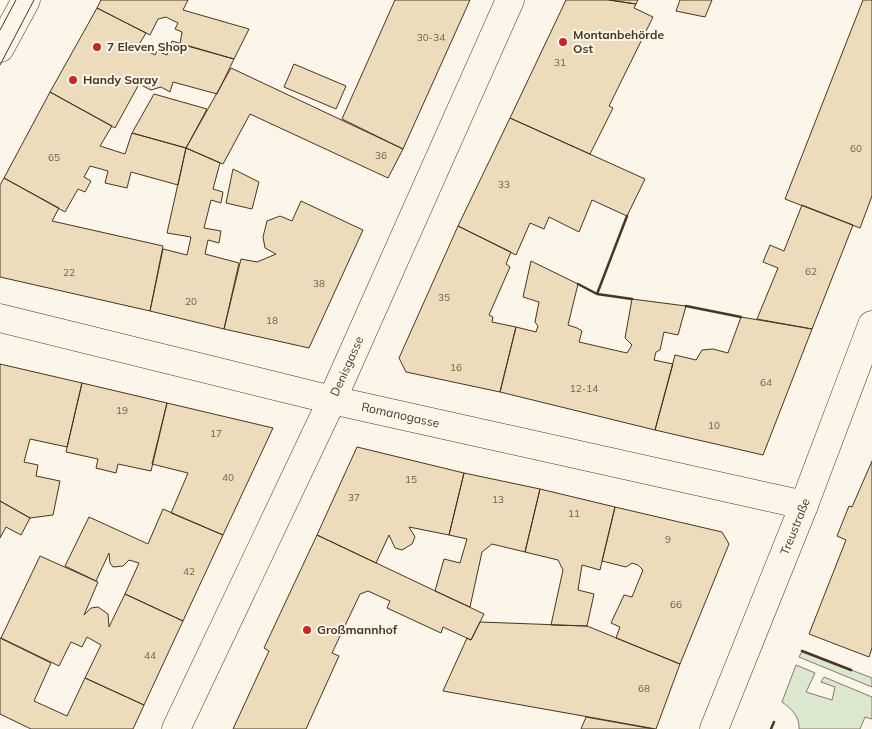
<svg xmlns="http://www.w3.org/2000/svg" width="872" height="729" viewBox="0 0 872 729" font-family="Mulish,sans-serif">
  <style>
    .green { fill: #dce7d0; stroke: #887966 }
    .building { fill: #ecdcbc; stroke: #4a3520 }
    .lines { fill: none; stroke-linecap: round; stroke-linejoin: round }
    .minor-casing { stroke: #4a3520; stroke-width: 29 }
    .minor { stroke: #fbf6e9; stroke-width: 28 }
    .tram { stroke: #4a3520; stroke-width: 1 }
    .wall { stroke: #4a3520; stroke-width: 2.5 }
    .poi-dot { fill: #c62828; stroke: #fbf6e9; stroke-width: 2 }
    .labels { text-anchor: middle; stroke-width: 4; stroke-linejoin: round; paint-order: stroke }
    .number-label { font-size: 10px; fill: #725f47 }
    .poi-label { font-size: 12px; font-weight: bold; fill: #4a3520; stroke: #fbf6e9; text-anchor: start }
    .street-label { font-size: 12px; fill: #4a3520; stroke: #fbf6e9 }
  </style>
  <rect width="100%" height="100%" fill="#fbf6e9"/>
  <path class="green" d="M802 651 872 678V687L799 657Z
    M796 665 815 673 806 692 832 700 835 687 821 682 824 677 872 697V719L865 717 860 729H799C800 717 791 708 782 702Z"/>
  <path class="building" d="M101 0H188L183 10 249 29 234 59 180 44 182 32 175 29 178 23 166 17 158 19 150 35 97 8Z
    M395 0H470L403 149 342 119Z
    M566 0H609L636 4 634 8 653 17 609 106 613 108 590 154 510 118Z
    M609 0H638L636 4Z
    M680 0H712L705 17 676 11Z
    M863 0H872V196L860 228 785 199Z
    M97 8 146 33 138 46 155 55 157 51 167 55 172 41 234 59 217 94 173 82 170 92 161 87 151 90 139 84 115 128 50 92Z
    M294 64 346 86 336 109 284 87Z
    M231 68 403 149 388 178 250 114 223 164 186 148Z
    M50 92 112 126 100 146 125 154 132 133 186 148 178 185 131 172 127 188 105 183 108 171 90 166 84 177 91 181 85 192 78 189 65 212 4 178Z
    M154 94 207 109 186 148 132 133Z
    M510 118 645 179 627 216 592 200 579 232 549 217 544 229 530 223 516 255 458 226Z
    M186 148 220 163 213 189 223 192 221 203 211 200 204 228 221 231 219 243 208 240 205 254 239 263 224 329 150 311 163 249 187 255 191 237 167 233Z
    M233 169 259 182 252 209 226 203Z
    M4 178 59 208 52 221 163 246 150 311 0 277V185Z
    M301 201 363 230 309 348 224 329 241 259 257 262 276 254 265 248 263 237 267 221 280 216 292 221Z
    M802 205 853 225 812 329 757 319 778 268 763 262 770 245 784 251Z
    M458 226 511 252 506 264 510 267 489 315 493 317 492 322 516 327 500 392 406 372 399 358Z
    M531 261 578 284 568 325 577 328 582 331 579 342 627 353 632 345 625 338 632 299 686 306 678 335 664 332 660 350 656 352 654 360 673 364 655 430 500 392 516 327 536 332 538 326 535 322 539 302 523 297Z
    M741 317 812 329 763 455 655 430 675 355 696 360 702 350 713 349 728 353Z
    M0 364 82 383 67 447 30 439 24 462 38 465 36 476 60 481 53 515 30 518 0 501Z
    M82 383 167 403 151 471 118 464 116 473 96 468 98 459 66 452Z
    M167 403 273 428 223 535 171 513 188 473 152 464Z
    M357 447 464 473 449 535 409 527 415 537 412 544 402 550 395 548 389 535 376 563 317 535Z
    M872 461V648L869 657 809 634 846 540 837 536 849 506 852 507Z
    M464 473 540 489 525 552 492 544 482 552 470 607 435 591 444 559 460 563 467 539 449 535Z
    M540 489 615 507 600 570 582 565 578 590 594 594 587 626 551 625 563 570 558 560 525 552Z
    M0 501 30 518 21 535 6 527 0 538Z
    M615 507 722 532 729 544 680 664 616 638 620 627 611 623 624 595 632 597 643 570 638 565 632 563 626 567 602 561Z
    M163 509 223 535 183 621 125 594 139 563 129 560 123 566 113 567 110 563 109 553 96 581 65 566 89 517 148 544Z
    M317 535 484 614 471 640 443 627 441 633 387 608 390 601 368 591 360 594 332 653 339 656 306 729H233L269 651 264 648Z
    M40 556 98 582 84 615 91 608 98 607 108 614 109 627 125 594 183 621 144 705 85 678 101 645 87 637 82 647 71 642 59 666 1 638Z
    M480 622 587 626 680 664 656 729 443 691 467 638 471 640Z
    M0 638 51 663 34 701 67 716 85 678 144 705 133 729H31L0 714Z
    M586 717 653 729H581Z"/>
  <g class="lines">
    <defs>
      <g id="minor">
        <path d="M0 48 26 0"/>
        <path id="s1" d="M0 318 332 400 804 505"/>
        <path id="s2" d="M176 729 332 400 510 0"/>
        <path id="s3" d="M714 729 804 505 872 325"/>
      </g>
    </defs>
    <use href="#minor" class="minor-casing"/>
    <use href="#minor" class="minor"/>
    <path class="tram" d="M0 30 16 0
      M0 65 34 0"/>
    <path class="wall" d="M578 284 597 294 632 299
      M597 294 627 216
      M686 306 741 317
      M802 651 851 670
      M771 729 774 722"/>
  </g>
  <g class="poi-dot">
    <circle cx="563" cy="42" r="5"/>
    <circle cx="97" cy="47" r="5"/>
    <circle cx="73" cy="80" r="5"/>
    <circle cx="307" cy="630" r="5"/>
  </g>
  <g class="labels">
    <g class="number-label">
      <text x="431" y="41">30-34</text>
      <text x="560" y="66">31</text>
      <text x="856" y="152">60</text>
      <text x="381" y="159">36</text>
      <text x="54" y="161">65</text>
      <text x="504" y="188">33</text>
      <text x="811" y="275">62</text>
      <text x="69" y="276">22</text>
      <text x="319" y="287">38</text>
      <text x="444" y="301">35</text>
      <text x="191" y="305">20</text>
      <text x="272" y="324">18</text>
      <text x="456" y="371">16</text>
      <text x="766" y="386">64</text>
      <text x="584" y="392">12-14</text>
      <text x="122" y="414">19</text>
      <text x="714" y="429">10</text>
      <text x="216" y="437">17</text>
      <text x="228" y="481">40</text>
      <text x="411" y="483">15</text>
      <text x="354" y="501">37</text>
      <text x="498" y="503">13</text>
      <text x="574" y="517">11</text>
      <text x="668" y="543">9</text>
      <text x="189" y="575">42</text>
      <text x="676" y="608">66</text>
      <text x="150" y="659">44</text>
      <text x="644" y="692">68</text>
    </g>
    <g class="poi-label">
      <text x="573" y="39">Montanbehörde<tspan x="573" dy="14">Ost</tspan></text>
      <text x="107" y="51">7 Eleven Shop</text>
      <text x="83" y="84">Handy Saray</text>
      <text x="317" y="634">Großmannhof</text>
    </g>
    <g class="street-label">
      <text dy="4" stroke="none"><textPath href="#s2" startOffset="401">Denisgasse</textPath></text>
      <text dy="4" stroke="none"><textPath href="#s1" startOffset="412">Romanogasse</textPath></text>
      <text dy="4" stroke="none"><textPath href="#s3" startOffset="218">Treustraße</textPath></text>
    </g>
  </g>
</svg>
